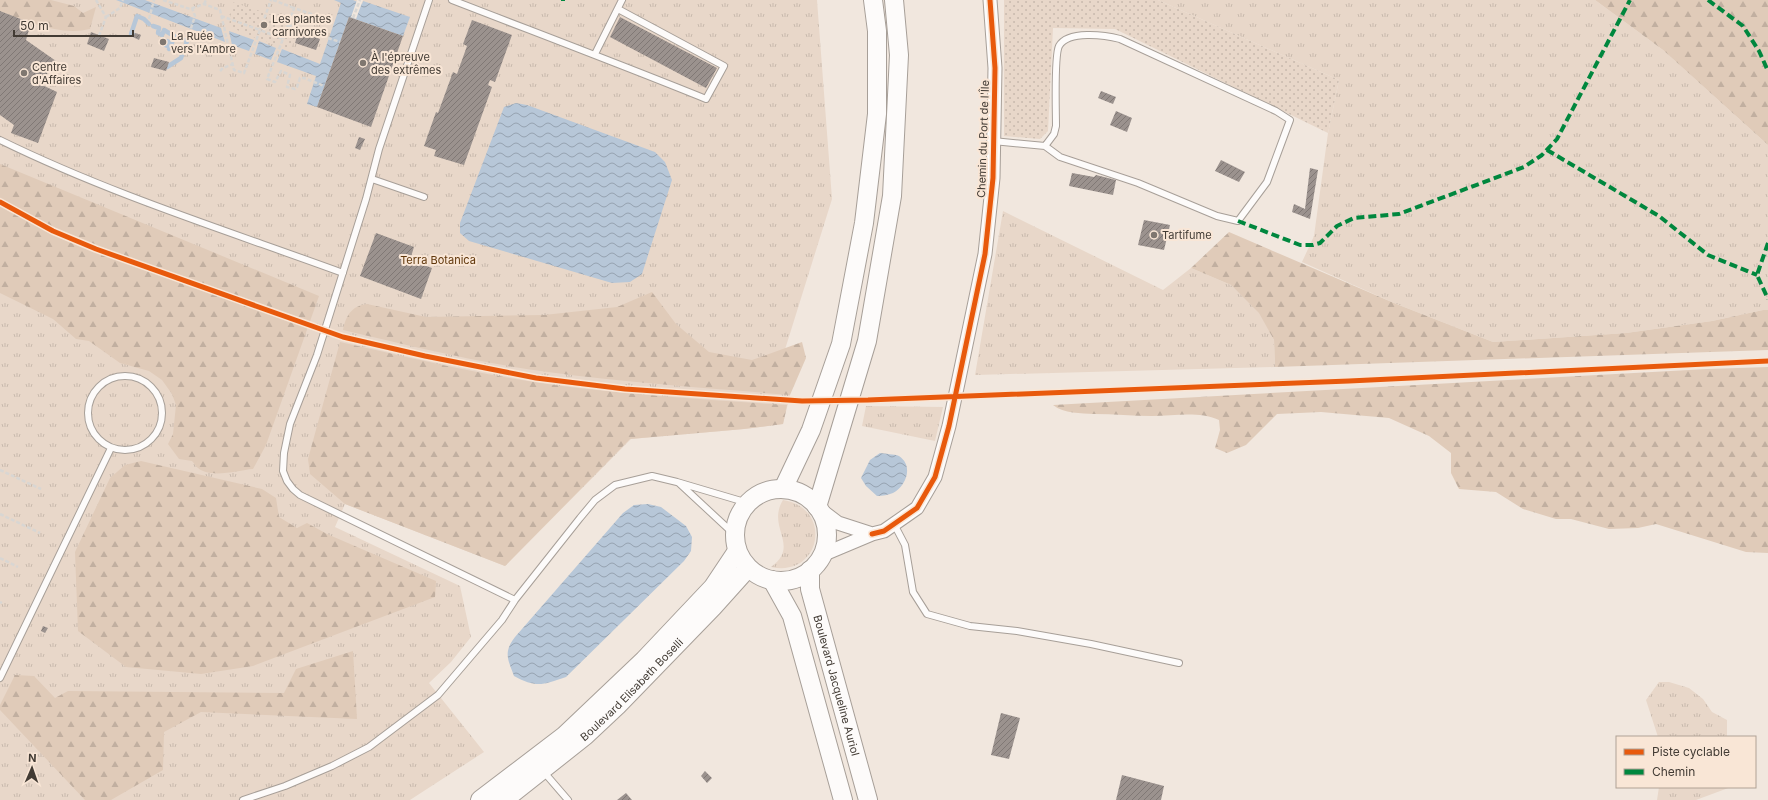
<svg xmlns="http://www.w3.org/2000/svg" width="1768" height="800" viewBox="0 0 1768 800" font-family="Inter,sans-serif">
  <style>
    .grass { fill: url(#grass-tufts) }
    .forest { fill: url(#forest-firs) }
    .garden { fill: url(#garden-dots) }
    .water { fill: url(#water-waves) }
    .pier { fill: #f1e7de }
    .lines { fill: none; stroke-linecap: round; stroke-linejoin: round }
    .stream { stroke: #b7c7d8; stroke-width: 4.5 }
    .building { fill: url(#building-hatch) }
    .lane-casing { stroke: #a79f98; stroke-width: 8 }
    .street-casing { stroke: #a79f98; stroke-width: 15 }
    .secondary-casing { stroke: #a79f98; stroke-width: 20 }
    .path { stroke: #d8d6d3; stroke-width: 2.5; stroke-dasharray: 4 2; stroke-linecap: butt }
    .lane { stroke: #fdfbfa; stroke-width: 6 }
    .street { stroke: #fdfbfa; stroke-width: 13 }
    .secondary { stroke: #fdfbfa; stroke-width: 18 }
    .quiet { stroke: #00873e; stroke-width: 4; stroke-dasharray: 8 4; stroke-linecap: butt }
    .cycleway-casing { stroke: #f9e6d6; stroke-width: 8 }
    .cycleway { stroke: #e8590c; stroke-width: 5 }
    .poi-dot { fill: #7f7770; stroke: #f9e6d6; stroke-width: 1.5 }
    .labels { text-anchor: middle; stroke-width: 4; stroke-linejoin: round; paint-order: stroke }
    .poi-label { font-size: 11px; fill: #423b34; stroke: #f9e6d6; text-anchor: start }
    .street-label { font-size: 11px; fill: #423b34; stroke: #f9e6d6 }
    .park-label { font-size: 11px; fill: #60370b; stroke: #f9e6d6 }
  </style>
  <defs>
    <pattern id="grass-tufts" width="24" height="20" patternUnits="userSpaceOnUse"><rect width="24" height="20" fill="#e8d7c9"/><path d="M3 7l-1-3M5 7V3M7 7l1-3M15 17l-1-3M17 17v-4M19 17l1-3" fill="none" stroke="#c8b9ad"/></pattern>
    <pattern id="forest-firs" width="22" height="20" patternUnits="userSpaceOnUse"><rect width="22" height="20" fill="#e0cbb9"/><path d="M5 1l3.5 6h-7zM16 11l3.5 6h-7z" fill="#c1afa0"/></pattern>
    <pattern id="garden-dots" width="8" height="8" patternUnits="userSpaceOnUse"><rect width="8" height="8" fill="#e8d7c9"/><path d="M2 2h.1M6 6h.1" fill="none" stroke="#c8b9ad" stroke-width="1.8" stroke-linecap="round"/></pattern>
    <pattern id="water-waves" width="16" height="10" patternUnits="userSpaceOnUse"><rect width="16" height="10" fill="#b7c7d8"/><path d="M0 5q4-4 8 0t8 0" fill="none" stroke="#96a3b0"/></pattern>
    <pattern id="building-hatch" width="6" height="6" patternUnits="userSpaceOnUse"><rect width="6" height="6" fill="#9b928e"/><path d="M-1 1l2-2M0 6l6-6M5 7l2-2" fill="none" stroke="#807875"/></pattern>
  </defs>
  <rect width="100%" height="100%" fill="#f1e7de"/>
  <path class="grass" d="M0 0H817L832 199 782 359 790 395 783 424 744 429 631 439 505 566 345 504 335 527 460 586 471 637 451 662 429 683 484 752 410 800H0Z
    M1158 0H1595L1663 50 1768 145V310H1763L1712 321 1626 333 1493 342 1394 303 1302 262 1314 236 1328 133 1339 80Z
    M1003 211 1163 290 1191 268 1231 285 1260 313 1274 340 1275 367 975 375Z
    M866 406 943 407 935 441 862 426Z
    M783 500C834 508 821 578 771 567 801 545 766 528 783 500Z
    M1659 682H1669L1689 688 1703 699 1712 712 1727 720V737H1658L1646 700Z
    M1659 787H1731L1696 800H1657Z"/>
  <path class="forest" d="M0 0H51L74 6 83 13 96 7 90 29C60 36 28 22 0 11Z
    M1595 0H1768V145L1663 50Z
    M0 164 319 296 266 445 253 469C239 470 211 479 198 468 196 467 194 463 192 461L179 459 168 444 173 434 176 405 172 394 162 380 149 371 120 363 89 341 76 339 53 319 0 293Z
    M1229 232 1394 303 1493 342 1626 333 1712 321 1763 310H1768V350L1275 367 1274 340 1259 313 1231 285 1191 268Z
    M652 292 676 324 709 352 752 360 802 342 806 358 790 395C709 388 628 383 548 372 479 363 411 346 343 330 346 316 351 306 367 304L426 317 544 315 617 307Z
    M340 342C411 358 482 375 554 385 632 395 709 400 787 405L783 424 744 429 630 439 505 566 345 504 310 474 308 459Z
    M1768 367V553L1746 552 1656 524 1638 528 1609 529 1571 519H1556L1523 509 1496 492 1459 489 1451 473V453L1429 436 1389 418 1321 412 1277 414 1246 445 1227 453 1215 448 1220 430 1219 420C1198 411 1175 416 1152 416 1133 416 1114 414 1094 414 1081 413 1064 414 1053 405L1707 369Z
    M141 461 262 489 276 498 279 517 297 528 307 523 327 534 436 581 435 597 253 666 201 674 126 667 78 631 75 552 110 478 125 465Z
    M353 651 357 719 201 712 164 732 163 770 111 800H85L0 710V705L15 675 34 676 55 698 68 691 284 693 296 669Z"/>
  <path class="garden" d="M1004 0H1158L1339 80 1328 133 1115 29 1053 28 1048 131 1040 139 1004 136Z
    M232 2 300 24 291 49 250 36 229 26Z"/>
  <path class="water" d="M116 0H145L221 28 225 42Z
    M334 0H353L362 4 363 1 410 17 403 36 349 17 317 107 307 104 316 76 277 62 282 49 320 64 341 3Z
    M229 31 254 40 249 51 232 45Z
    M259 41 276 48 271 60 255 54Z
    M516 103 527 105 655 152 665 162 672 180 642 274 630 282 612 283 469 241 460 233V223L504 107Z
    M880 453C885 454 894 454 899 456 914 466 906 486 893 493 888 495 883 496 877 496L866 486 861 478 870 460Z
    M648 504 661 507 686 526 692 537 691 551 684 561 566 677C543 685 536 688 514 676 508 660 503 652 515 637L623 513 634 505Z"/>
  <path class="pier" d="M357 0H363L356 19 351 17Z"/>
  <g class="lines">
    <path class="stream" d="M153 26 159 28 158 33 162 35 164 30 174 36
      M134 35 131 34 137 16 144 19 149 24
      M167 67 181 58 187 41 174 36 172 43 167 41 165 45 170 47 169 49"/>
  </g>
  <path class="building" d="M0 11 31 23 26 40 56 61 40 84 57 92 38 143 11 133 14 125 0 115Z
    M349 17 403 36 371 127 317 107Z
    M620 17 717 68 706 88 610 37Z
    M472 20 512 35 495 82 490 80 488 85 492 87 464 165 434 156 436 150 424 146 436 112 438 113 453 72 457 74 467 46 463 44Z
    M299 31 320 39 316 50 295 43Z
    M91 32 109 39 104 51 87 44Z
    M135 33 141 35 139 40 133 37Z
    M154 58 169 62 166 71 151 67Z
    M1101 91 1116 97 1113 104 1098 98Z
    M1116 111 1132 118 1127 132 1110 125Z
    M359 137 365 139 360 150 355 148Z
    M1221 160 1245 172 1239 182 1215 171Z
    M1310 168 1318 170 1310 219 1292 212 1294 204 1305 209Z
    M1072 173 1094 177 1096 175 1116 180 1113 195 1069 186Z
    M1144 220 1170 225 1164 250 1138 245Z
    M376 233 414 247 410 260 432 268 421 299 360 276Z
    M43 626 48 628 45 633 41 631Z
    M1001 713 1020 718 1009 759 991 755Z
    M705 771 712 778 707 783 701 776Z
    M1122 775 1164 786 1161 800H1116Z
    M626 793 632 800H617Z"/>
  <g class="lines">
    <defs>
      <path id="lane" d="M429 0 379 149 366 199 317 355 290 424 284 453 283 471 287 481 293 489 300 495 515 600
        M452 0C537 33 622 65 706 99L724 66 618 9
        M595 54 622 0
        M0 140C110 194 228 231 343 273
        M993 141 1045 146 1060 157 1138 183 1217 216 1238 221 1267 182 1290 120 1276 111 1120 39C1105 35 1068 30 1059 46 1054 56 1056 111 1056 126L1054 134 1045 146
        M372 179 424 197
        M88 413a37 37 0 1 1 74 0a37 37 0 1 1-74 0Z
        M679 483 735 535
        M894 524 905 545 913 592 927 614 970 626 1017 631 1091 644 1179 663
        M0 678 111 448
        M543 771 568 800
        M243 800 285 786 332 766 369 747 438 695 502 620 515 600 580 518 595 500 615 485 652 476 677 482 748 503"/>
      <path id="street" d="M817 507 838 523 872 534 822 555
        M872 534 884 531 917 508 935 477 949 426 985 254 993 178 995 68 990 0"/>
      <g id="secondary">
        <circle cx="781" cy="535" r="46"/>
        <path d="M783 489 811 430 841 344 864 223 877 114V31L873 0"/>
        <path d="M817 507 867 341 892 196 899 55 894 0"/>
        <path id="s1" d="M810 570V589L868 800"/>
        <path d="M772 580 792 616 843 800"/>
        <path d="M480 800 564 736 644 660 713 587 737 551"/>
        <path id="s2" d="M504 800 585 736 617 706 713 607 748 568"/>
      </g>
    </defs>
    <use href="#lane" class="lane-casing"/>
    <use href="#street" class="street-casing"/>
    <use href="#secondary" class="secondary-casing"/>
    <path class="path" d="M96 0 106 17 99 36
      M163 0 190 9 204 4 220 10 234 70 244 73 260 30 283 39 267 79 275 82 281 71 290 75 287 87 295 89 297 87 300 78H304L324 86
      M273 0 294 8
      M204 4 206 0
      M221 16 260 30 271 0
      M106 17 120 8 123 0
      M353 18 360 0
      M149 19 154 0
      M288 25 340 42
      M189 34 195 16 192 8
      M283 39 294 8 317 16
      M220 71 223 68 233 64
      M0 470 41 489
      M0 514 40 533
      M0 558 18 567
      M0 602 2 603"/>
    <use href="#lane" class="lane"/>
    <use href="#street" class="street"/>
    <use href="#secondary" class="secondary"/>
    <path class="quiet" d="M1708 0 1743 26 1759 51 1768 71
      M563 1V0
      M1547 150 1659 216 1708 255 1757 275
      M1238 221 1300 245H1313L1320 243 1337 226 1354 218 1399 214 1524 167 1542 155 1557 139 1630 0
      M1768 243 1757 275 1768 299"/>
    <defs>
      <path id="cycleway" d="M0 202 53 231 96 249 343 337 425 356 536 378 625 389 802 401 868 400 1349 381 1768 361
        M872 534 884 531 917 508 935 477 949 426 985 254 993 178 995 68 990 0"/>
    </defs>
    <use href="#cycleway" class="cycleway-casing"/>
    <use href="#cycleway" class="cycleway"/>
  </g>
  <g class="poi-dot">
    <circle cx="264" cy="25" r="4"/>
    <circle cx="163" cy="42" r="4"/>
    <circle cx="363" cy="63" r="4"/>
    <circle cx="24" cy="73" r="4"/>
    <circle cx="1154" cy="235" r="4"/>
  </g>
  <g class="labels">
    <g class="poi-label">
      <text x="272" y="23">Les plantes<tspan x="272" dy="13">carnivores</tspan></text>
      <text x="171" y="40">La Ruée<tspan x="171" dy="13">vers l'Ambre</tspan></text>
      <text x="371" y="61">À l'épreuve<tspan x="371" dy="13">des extrêmes</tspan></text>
      <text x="32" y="71">Centre<tspan x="32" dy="13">d'Affaires</tspan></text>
      <text x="1162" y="239">Tartifume</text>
    </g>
    <g class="street-label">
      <text transform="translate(983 139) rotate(-88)" y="4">Chemin du Port de l'Île</text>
      <text dy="4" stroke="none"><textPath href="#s1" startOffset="119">Boulevard Jacqueline Auriol</textPath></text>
      <text dy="4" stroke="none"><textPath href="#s2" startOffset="169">Boulevard Elisabeth Boselli</textPath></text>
    </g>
    <g class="park-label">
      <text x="438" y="264">Terra Botanica</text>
    </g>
  </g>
  <rect x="1616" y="736" width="140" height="52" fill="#f9e6d6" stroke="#b0a295"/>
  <rect x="1624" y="749" width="20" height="6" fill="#e8590c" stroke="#b0a295"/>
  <text x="1652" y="756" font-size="12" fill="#423b34">Piste cyclable</text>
  <rect x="1624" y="769" width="20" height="6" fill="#00873e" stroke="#b0a295"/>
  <text x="1652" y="776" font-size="12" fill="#423b34">Chemin</text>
  <g transform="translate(32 768) rotate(2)" stroke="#f9e6d6" stroke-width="3" paint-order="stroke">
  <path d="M0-3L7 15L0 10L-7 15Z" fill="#423b34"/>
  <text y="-6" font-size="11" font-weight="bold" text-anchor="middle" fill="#423b34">N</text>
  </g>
  <path d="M14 30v6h119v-6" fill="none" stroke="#423b34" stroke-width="2"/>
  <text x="20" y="30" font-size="12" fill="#423b34" stroke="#f9e6d6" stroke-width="3" paint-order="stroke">50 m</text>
</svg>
